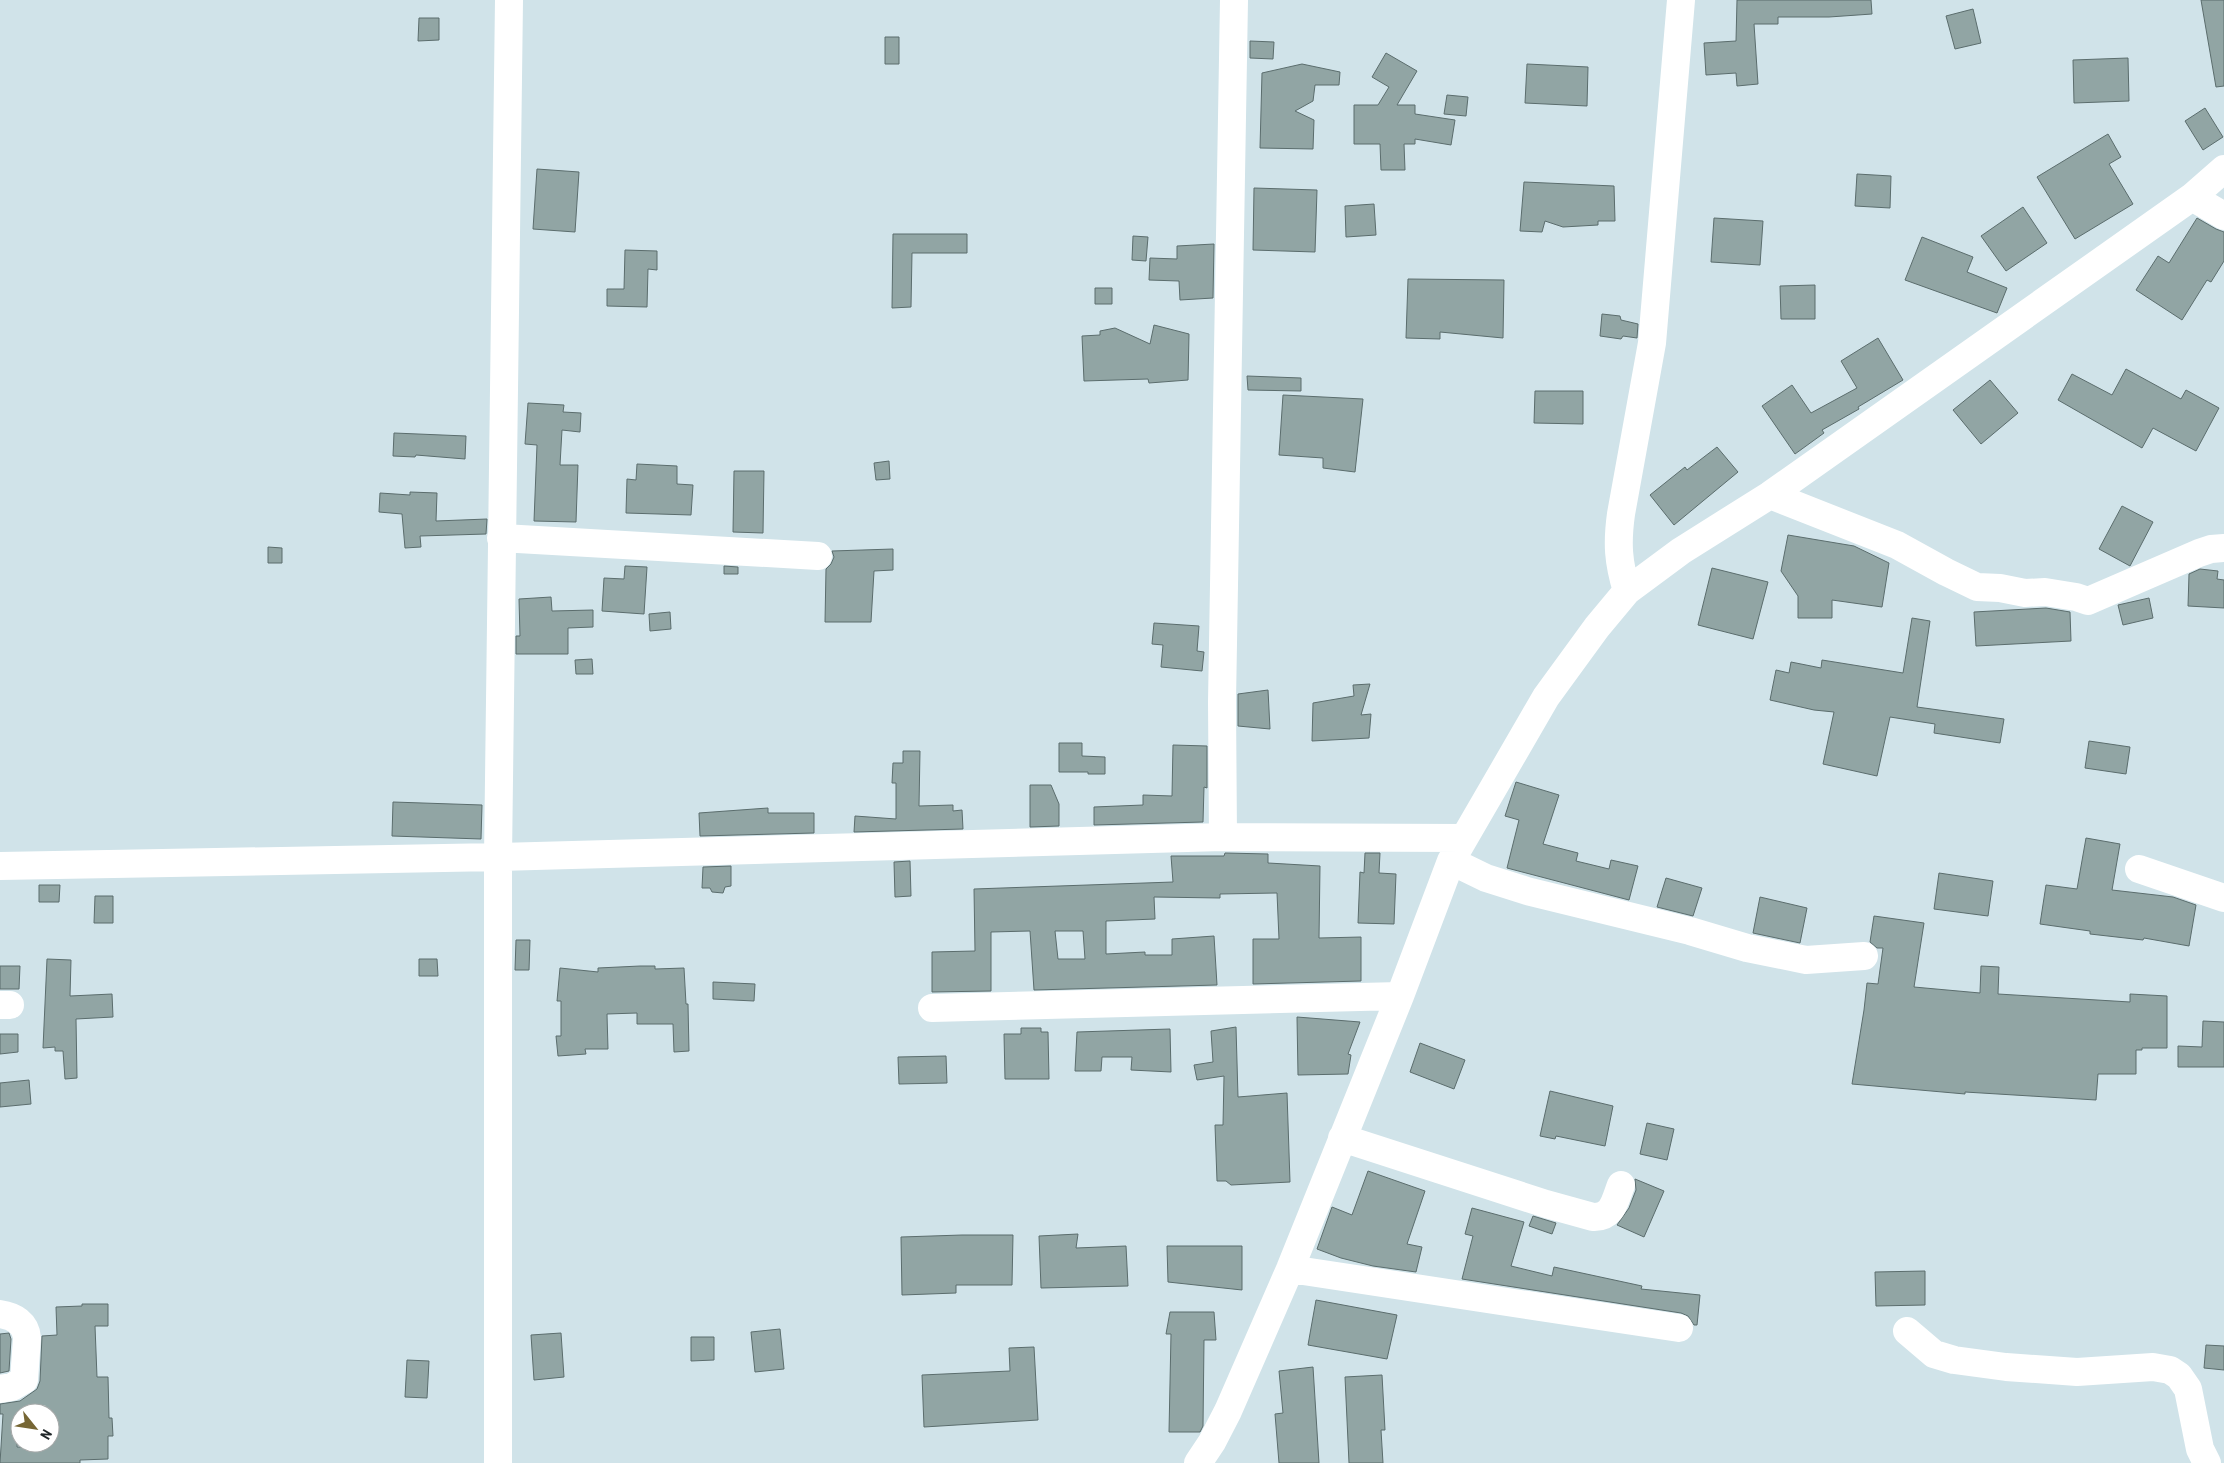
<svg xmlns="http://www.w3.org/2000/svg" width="2224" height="1463" viewBox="0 0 2224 1463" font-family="'Roboto Condensed',sans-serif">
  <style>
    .building { fill: #91a5a4; stroke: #5b6d6d; fill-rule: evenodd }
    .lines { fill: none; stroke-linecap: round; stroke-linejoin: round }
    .minor { stroke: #fff; stroke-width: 28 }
  </style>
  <rect width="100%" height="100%" fill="#d0e3e9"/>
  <path class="building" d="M1737 0H1871L1872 14 1829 17H1778V24H1754L1758 84 1737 86 1736 73 1706 75 1704 43 1736 41Z
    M2201 0H2224V86L2216 87Z
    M1973 9 1981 43 1955 49 1946 16Z
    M419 18H439V40L418 41Z
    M885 37H899V64H885Z
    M1250 41 1274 42 1273 59 1250 58Z
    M1386 53 1417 71 1397 105H1415V114L1455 120 1451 145 1415 139V144H1404L1405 170H1381L1380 144H1354V105H1378L1389 87 1372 77Z
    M2128 58 2129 101 2074 103 2073 60Z
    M1302 64 1340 72 1339 85H1315L1313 101 1295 111 1314 120 1313 149 1260 148 1262 73Z
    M1527 64 1588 67 1587 106 1525 103Z
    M1447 95 1468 97 1466 116 1444 114Z
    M2205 108 2223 137 2203 150 2185 121Z
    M2108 134 2121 157 2109 164 2133 204 2075 239 2037 177Z
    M537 169 579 172 575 232 533 229Z
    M1857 174 1891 176 1890 208 1855 206Z
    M1524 182 1614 186 1615 221H1598V225L1563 227 1545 221 1542 232 1520 231Z
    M1254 188 1317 190 1315 252 1253 250Z
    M1374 204 1376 235 1346 237 1345 206Z
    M2023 207 2047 243 2006 271 1981 236Z
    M1714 218 1763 221 1760 265 1711 262Z
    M2197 218 2216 229 2224 232V261L2211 282 2207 280 2182 320 2136 290 2158 256 2169 263Z
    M893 234H967V253H912L911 307 892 308Z
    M1133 236 1148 237 1146 261 1132 260Z
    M1922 237 1973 257 1967 272 2007 288 1997 313 1905 280Z
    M1214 244 1213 298 1180 300 1179 281 1149 280 1150 258 1177 259V246Z
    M625 250 657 251V270L648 269 647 307 607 306V289H624Z
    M1408 279 1504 280 1503 338 1440 332V339L1406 338Z
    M1815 285V319H1781L1780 286Z
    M1095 288H1112V304H1095Z
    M1602 314 1620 316 1621 320 1638 324 1637 338 1623 336 1621 339 1600 336Z
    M1154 325 1189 334 1188 380 1149 383 1148 379 1084 381 1082 336 1100 335V331L1115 328 1150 344Z
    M1878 338 1903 380 1858 407 1859 409 1822 430 1824 433 1795 454 1762 406 1792 385 1811 413 1857 388 1841 361Z
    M2126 369 2181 399 2186 390 2219 408 2196 451 2153 428 2142 448 2058 400 2072 374 2112 395Z
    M1247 376 1301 378V391L1248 390Z
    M1990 380 2018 413 1981 444 1953 410Z
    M1535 391H1583V424L1534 423Z
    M1283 395 1363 399 1355 472 1323 468V458L1279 455Z
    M528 403 564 405 563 412 581 413 580 432 562 430 560 465H578L576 522 534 521 537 445 525 444Z
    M394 433 466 436 465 459 416 455 415 457 393 456Z
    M1717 447 1738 472 1674 525 1650 495 1685 467 1687 470Z
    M889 461 890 479 876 480 874 463Z
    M637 464 677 466V484L693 485 691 515 626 513 627 479 636 480Z
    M734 471H764L763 533 733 532Z
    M410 492 437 493 436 521 487 519 486 534 420 536 421 547 405 548 402 514 379 512 380 493 410 495Z
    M2122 506 2153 522 2130 566 2099 549Z
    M1788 535 1854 546 1889 563 1882 607 1832 600V618H1798V596L1781 571Z
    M268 547 282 548V563H268Z
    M893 549V570L874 571 871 622H825L826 569 831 564 834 557 832 551Z
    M625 566 647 567 644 614 602 611 604 578 624 579Z
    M724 566 738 567V574H724Z
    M1712 568 1768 582 1753 639 1698 625Z
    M2200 569 2218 571 2217 579 2224 580V608L2188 606 2189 574Z
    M551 597 552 611 593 610V627L568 628V654H516V636H520L519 599Z
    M2149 598 2153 618 2123 625 2118 605Z
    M2046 608 2070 612 2071 641 1976 646 1974 612Z
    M670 612 671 629 650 631 649 614Z
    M1912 618 1930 621 1917 707 2004 719 2000 743 1934 733 1935 724 1890 717 1877 776 1823 764 1834 712 1814 710 1770 700 1776 670 1789 673 1791 662 1821 668 1822 660 1903 673Z
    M1154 623 1199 626 1197 651 1204 652 1202 671 1161 667 1163 645 1152 644Z
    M592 659 593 674H576L575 660Z
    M1370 684 1361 715 1371 714 1369 738 1312 741 1313 703 1354 696 1353 685Z
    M1268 690 1270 729 1238 726V694Z
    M2089 741 2130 747 2126 774 2085 768Z
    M1059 743H1082V756L1105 757V774H1088V772H1059Z
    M1173 745 1207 746V788L1204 787 1203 822 1094 825V807L1143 805V795L1172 796Z
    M903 751H920L919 806 953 805V811L962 810 963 829 854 832 855 816 896 819V783H892L893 763H903Z
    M1516 782 1559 795 1543 844 1578 853 1576 861 1609 869 1611 860 1638 866 1629 900 1507 868 1519 820 1505 816Z
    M1030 785H1051L1059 804V826L1030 827Z
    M393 802 482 805 481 839 392 836Z
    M768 808V813H814V833L700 836 699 813Z
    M2086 838 2120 844 2112 890 2173 897 2196 905 2189 946 2144 938 2143 940 2090 934V931L2040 924 2046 885 2077 889Z
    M1225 853 1268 854V863L1320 866 1319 938 1361 937V981L1253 984V939H1279L1277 893 1220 894V898L1154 897 1155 919 1106 921V954L1145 952V955H1172V939L1214 936 1217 985 1034 990 1030 931 991 932V991L932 992V952L975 951 974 889 1173 882 1171 856H1224ZM1055 931H1083L1085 959H1058Z
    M1365 853H1380L1379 873 1396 874 1394 924 1358 923 1360 872 1364 873Z
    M910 861 911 896 895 897 894 862Z
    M731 866V886L725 887 723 893 712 892 710 888H702L703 867Z
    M1939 873 1993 881 1988 916 1934 909Z
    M1666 878 1702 888 1693 916 1657 907Z
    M39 885H60L59 902H39Z
    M95 896H113V923H94Z
    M1760 897 1807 908 1800 943 1753 933Z
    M1874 916 1924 923 1914 987 1980 993 1981 966 1999 967 1998 994 2130 1002V994L2167 996V1048H2142V1050H2136V1074H2098L2096 1100 1965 1092V1094L1852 1084 1864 1010 1867 983 1878 984 1883 948H1877L1870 942Z
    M516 940H530L529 970H515Z
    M47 959 71 960 70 996 112 994 113 1017 76 1019 77 1078 65 1079 63 1051H55V1047L43 1048Z
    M419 959H437L438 976H419Z
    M0 966H20L19 989H0Z
    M640 966H655V969L684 968 686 1004H688L689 1051 674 1052 673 1024H637V1013L607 1014 608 1049H585L586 1054 558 1056 556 1036H561V1001H557L560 968 598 972V968Z
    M713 982 755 984 754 1001 713 999Z
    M1297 1017 1360 1022 1348 1054 1351 1055 1348 1074 1298 1075Z
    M2203 1021 2224 1022V1067H2178V1046L2202 1047Z
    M1236 1027 1238 1097 1287 1093 1290 1182 1231 1185 1226 1181H1217L1215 1125H1223L1224 1076 1197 1080 1194 1065 1213 1062 1211 1031Z
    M1021 1028H1041V1032H1048L1049 1079H1005L1004 1034H1021Z
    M1170 1029 1171 1072 1131 1070 1132 1057H1102L1101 1071H1075L1077 1032Z
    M0 1034H18V1052L0 1054Z
    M1420 1043 1465 1060 1454 1089 1410 1072Z
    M946 1056 947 1083 899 1084 898 1057Z
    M29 1080 31 1104 0 1107V1083Z
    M1550 1091 1613 1106 1605 1146 1556 1136 1555 1139 1540 1136Z
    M1647 1123 1674 1129 1667 1160 1640 1154Z
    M1368 1171 1425 1191 1407 1244 1422 1247 1416 1272 1373 1266 1341 1258 1317 1249 1332 1207 1352 1215Z
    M1635 1179 1664 1191 1644 1237 1617 1225 1629 1208 1636 1190Z
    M1472 1208 1524 1222 1511 1266 1552 1276 1554 1267 1642 1286 1641 1289 1700 1295 1697 1325H1694L1688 1316 1681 1313 1462 1279 1473 1236 1465 1234Z
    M1533 1216 1556 1223 1552 1234 1529 1226Z
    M1078 1234 1076 1248 1126 1246 1128 1286 1041 1288 1039 1236Z
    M962 1235H1013L1012 1285H956V1293L902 1295 901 1237Z
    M1167 1246H1242V1290L1168 1282Z
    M1925 1271V1305L1876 1306 1875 1272Z
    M1316 1300 1397 1315 1387 1359 1308 1345Z
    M82 1304H108V1326H95L97 1377H108L109 1418H112L113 1436H108V1459L80 1460V1463H0L3 1414H0V1404L20 1401 37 1389 40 1381 42 1336 57 1335 56 1307 82 1306ZM50 1413V1447H17L19 1414Z
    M1170 1312H1214L1216 1340H1204L1203 1426 1200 1432H1169L1171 1334H1166Z
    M780 1329 784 1369 755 1372 751 1332Z
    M9 1333 11 1339 9 1371 0 1373V1334Z
    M561 1333 564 1377 534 1380 531 1335Z
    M691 1337H714V1360L691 1361Z
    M2206 1345 2224 1346V1370L2204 1368Z
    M1034 1347 1038 1420 924 1427 922 1375 1010 1371 1009 1348Z
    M407 1360 429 1361 427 1398 405 1397Z
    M1313 1367 1319 1463H1279L1275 1414 1283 1413 1279 1371Z
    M1382 1375 1385 1430H1381L1383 1463H1349L1345 1377Z"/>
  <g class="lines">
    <path class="minor" d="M2192 197 2224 216
      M1770 495 1897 545 1946 572 1977 587 2000 588 2025 593 2045 592 2076 597 2088 601 2199 553 2211 549 2224 548
      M501 538 818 556
      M1627 591C1618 562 1617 543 1621 514L1652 343 1681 0
      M1223 837 1222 702 1234 0
      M1451 861 1486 878 1527 891 1690 931 1747 948 1806 960 1864 956
      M0 866 498 857 1223 837 1464 838
      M2139 869 2224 898
      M0 1005H10
      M932 1008 1400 996
      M1342 1138 1546 1204 1593 1217C1613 1218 1615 1200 1621 1185
      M1290 1269 1679 1328
      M0 1314C14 1316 26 1323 27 1338L24 1380 12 1387 0 1389
      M1907 1331 1934 1354 1954 1360 2006 1367 2077 1372 2153 1367 2170 1370 2179 1376 2188 1389 2200 1449 2207 1463
      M498 1463V857L509 0
      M1198 1463 1212 1442 1228 1411 1290 1269 1400 996 1451 861 1546 697 1597 627 1627 591 1681 551 1770 495 2192 197 2224 169"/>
  </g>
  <g transform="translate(35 1428) rotate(120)"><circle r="24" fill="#ffffff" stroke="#a6a9a9"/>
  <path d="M0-4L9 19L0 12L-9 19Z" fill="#766634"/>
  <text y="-8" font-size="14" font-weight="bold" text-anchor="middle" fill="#202729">N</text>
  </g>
</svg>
